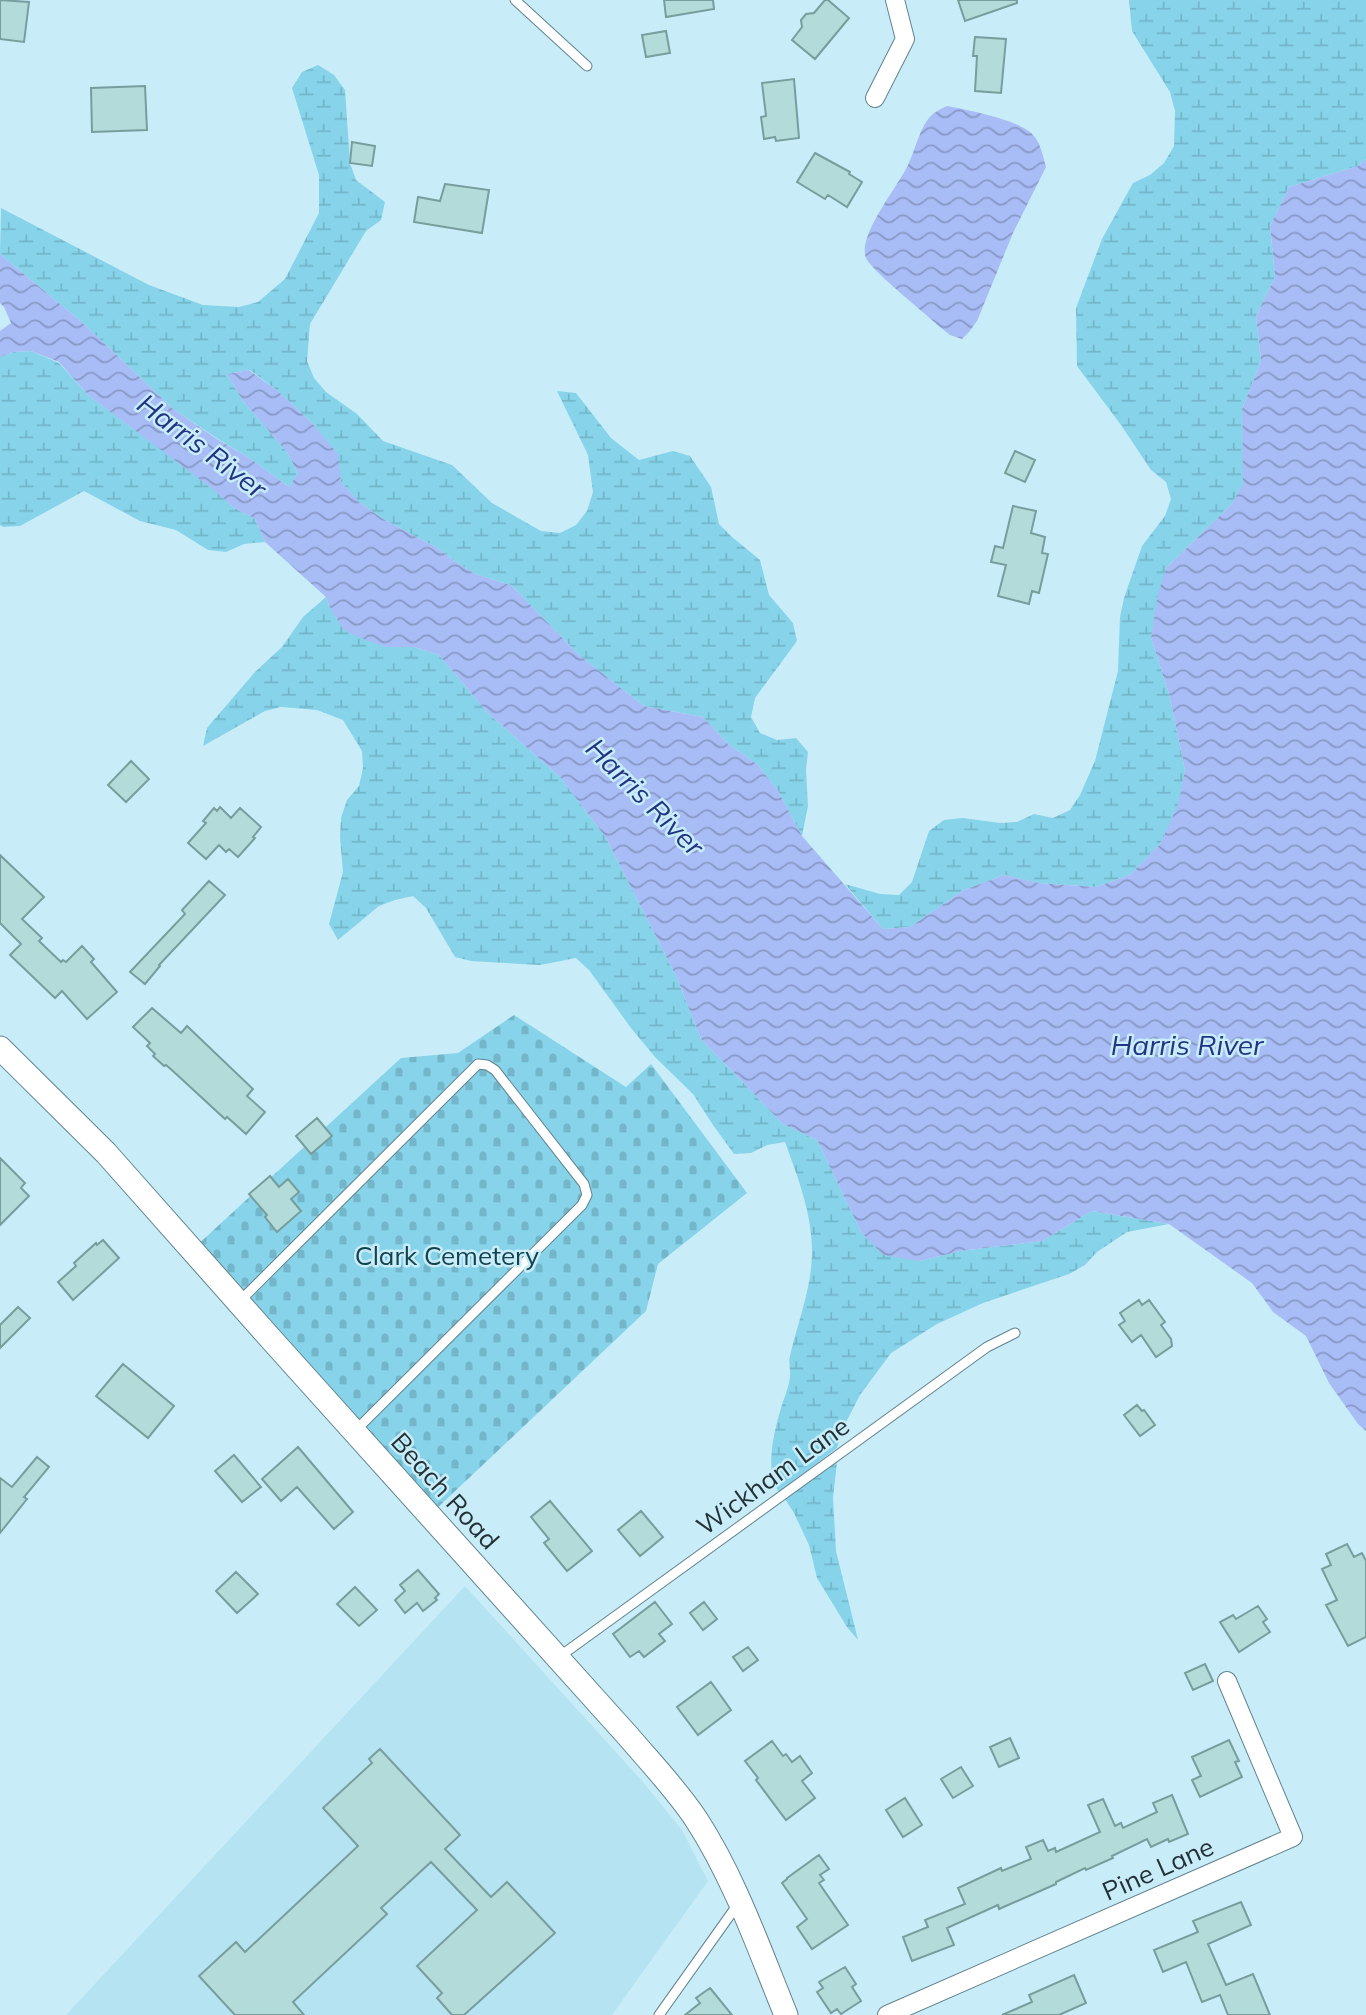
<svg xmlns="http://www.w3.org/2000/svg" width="1366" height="2015" viewBox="0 0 1366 2015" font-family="Mulish,sans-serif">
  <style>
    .built { fill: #b5e3f2 }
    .wetland { fill: url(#wetland-marsh) }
    .cemetery { fill: url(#cemetery-stones) }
    .water { fill: url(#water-waves) }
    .building { fill: #b3dbd9; stroke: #779e9d; stroke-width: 2 }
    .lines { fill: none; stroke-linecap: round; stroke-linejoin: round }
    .service-casing { stroke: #61838e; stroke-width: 11 }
    .minor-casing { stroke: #61838e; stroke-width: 20 }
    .tertiary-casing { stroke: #61838e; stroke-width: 25 }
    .service { stroke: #fff; stroke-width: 9 }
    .minor { stroke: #fff; stroke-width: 18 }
    .tertiary { stroke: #fff; stroke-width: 23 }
    .labels { text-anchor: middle; stroke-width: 5; stroke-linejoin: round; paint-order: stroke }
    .park-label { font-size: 26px; fill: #144350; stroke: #c8edf9 }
    .street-label { font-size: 26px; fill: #233136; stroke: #c8edf9 }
    .water-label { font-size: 28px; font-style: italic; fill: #243484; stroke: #c8edf9 }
  </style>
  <defs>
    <pattern id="wetland-marsh" width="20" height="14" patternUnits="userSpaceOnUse" patternTransform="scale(1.75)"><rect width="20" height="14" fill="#86d3ea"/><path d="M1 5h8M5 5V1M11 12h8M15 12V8" fill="none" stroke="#73b6c9"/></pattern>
    <pattern id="cemetery-stones" width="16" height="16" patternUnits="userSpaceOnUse" patternTransform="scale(1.75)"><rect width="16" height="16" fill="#86d3ea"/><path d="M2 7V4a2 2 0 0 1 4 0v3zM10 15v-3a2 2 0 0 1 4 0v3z" fill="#73b6c9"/></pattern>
    <pattern id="water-waves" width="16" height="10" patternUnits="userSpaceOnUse" patternTransform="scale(1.75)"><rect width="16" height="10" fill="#a8bcf5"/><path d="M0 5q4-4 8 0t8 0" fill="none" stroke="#8899c7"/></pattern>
  </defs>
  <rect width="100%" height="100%" fill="#c8edf9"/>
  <path class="built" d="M465 1586 643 1782 682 1830 708 1881 612 2015H66Z"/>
  <path class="wetland" d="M1129 0H1366V159L1358 166 1289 187 1270 226 1275 277 1256 316 1261 361 1242 409 1244 484 1231 505 1167 567 1151 638 1169 694 1185 770 1179 805 1160 844 1130 875 1096 887 1039 883 1004 875 964 890 910 927 883 929 845 884 880 894 899 895 912 882 929 831 944 820 963 818 1000 823 1017 822 1034 814 1053 818 1070 810 1080 795 1095 761 1118 671 1120 617 1124 598 1142 546 1165 516 1171 499 1166 482 1151 470 1121 425 1077 366 1076 308 1102 239 1133 183 1150 175 1164 163 1174 146 1175 111 1170 92 1132 31Z
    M318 65 334 75 345 90 350 163 356 180 385 202 381 220 366 231 310 324 307 361 314 378 326 392 357 414 383 441 452 465 492 503 541 531 560 533 576 525 587 511 593 492 588 455 557 391 576 393 611 438 639 460 673 451 690 456 711 487 719 524 732 537 760 560 769 595 793 623 797 641 755 698 751 717 760 733 777 740 796 738 808 752 806 770 808 806 802 836 778 791 758 765 728 744 703 717 644 706 580 656 511 585 475 574 453 560 439 549 383 519 359 502 341 482 337 454 312 423 279 392 250 370 227 374 243 401 287 452 298 473 289 487 251 459 218 439 172 408 84 324 0 254 1 208 149 285 203 305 239 307 258 302 285 279 319 213V175L292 88 302 72Z
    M31 351 59 363 88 395 215 490 233 507 255 519 265 542 244 544 226 552 208 550 176 530 140 521 84 491 20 526 3 527 0 525V357L13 352Z
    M326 597 330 608 387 647H414L439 655 487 712 561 778 606 838 677 978 701 1039 783 1124 817 1140 861 1232 920 1261 960 1251 1042 1241 1092 1211 1169 1224 1127 1232 1097 1252 1085 1265 1069 1274 983 1303 937 1324 891 1353 860 1395 844 1426 837 1448 779 1492C764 1470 774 1432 781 1408 784 1398 789 1387 790 1377 791 1370 788 1363 790 1356 798 1321 812 1288 812 1251 812 1213 798 1178 785 1142L767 1145 751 1153 734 1154 713 1125 693 1094 655 1057 631 1028 589 970 576 958 540 965 471 961 455 957 426 908 413 896 395 900 379 906 338 940 329 924 343 872 340 837 341 818 347 800 359 786 363 768 362 751 343 720 317 710 281 707 265 711 203 746 207 728 255 672 282 647 303 617Z
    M837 1462 833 1498 836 1551 858 1640 847 1627 817 1578 809 1545 794 1513 785 1499Z"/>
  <path class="cemetery" d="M514 1015 626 1087 651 1064 747 1193 658 1264 646 1311 435 1510 194 1248 401 1058 458 1053Z"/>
  <path class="water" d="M947 106C967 110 1022 120 1034 136 1041 144 1043 157 1046 167L1013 233 977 321 969 332 962 339 950 335 940 327C927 315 871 270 866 258 857 236 898 186 907 167 914 153 918 135 926 122 931 114 938 110 947 106Z
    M1366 159V1431L1358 1424 1329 1383 1306 1336 1273 1312 1252 1283 1169 1224 1092 1211 1042 1241 960 1251 920 1261 883 1255 861 1232 817 1140 783 1124 701 1039 677 978 606 838 561 778 487 712 439 655 414 647H387L368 641 344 630 330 608 326 597 265 542 255 519 233 507 214 490 88 395 59 362 31 351 13 352 0 357V331L11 323 4 307 0 303V254L84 324 172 408 217 439 251 459 289 487 298 473 287 452 243 401 227 374 249 370 279 392 312 423 338 454 341 482 359 502 383 519 439 549 453 560 475 574 511 585 580 656 644 706 703 717 728 744 758 765 778 791 802 836 883 929 910 927 964 890 1004 875 1039 883 1096 887 1130 875 1160 844 1178 805 1185 770 1169 694 1151 638 1158 593 1167 567 1231 505 1243 484 1242 409 1261 361 1256 316 1275 277 1270 226 1289 187 1358 166Z"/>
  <path class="building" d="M0 0 29 2 24 42 0 39Z
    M664 0H713L714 9 666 17Z
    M825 0H828L849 18 815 59 792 40 802 27 801 20 806 14 814 13Z
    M958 0H1017V3L965 21Z
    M666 31 670 53 646 57 642 35Z
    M975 37 1006 39 1001 93 975 91 977 56H973Z
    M794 79 799 138 776 141 775 137 764 139 761 117 766 116 762 83Z
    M145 86 147 130 92 132 91 88Z
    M352 142 375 146 372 166 350 163Z
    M815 153 850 172 849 174 862 182 847 207 828 195 825 199 797 182Z
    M445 184 489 190 482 233 414 222 418 197 440 201Z
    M1015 451 1035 460 1025 482 1005 473Z
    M1013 506 1036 511 1031 533 1045 537 1042 553 1048 554 1039 593 1032 591 1029 604 998 596 1006 565 991 562 995 546 1003 548Z
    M131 761 149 779 126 802 108 785Z
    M220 807 231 818 240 808 261 827 253 837 255 838 238 857 229 849 226 852 219 845 206 859 188 843 206 823 203 821 214 808 217 811Z
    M0 855 44 897 22 919 42 938 39 941 61 962 63 960 66 962 82 946 94 959 91 962 117 992 87 1019 62 991 55 998 10 955 21 944 0 923Z
    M209 881 225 895 159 965 160 966 145 984 130 972 185 914 182 910Z
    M152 1008 181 1033 187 1026 253 1089 247 1096 265 1112 246 1134 227 1117 225 1119 174 1072 166 1065 164 1066 153 1056 155 1054 147 1046 150 1043 133 1027Z
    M317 1118 332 1136 311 1154 296 1136Z
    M0 1158 25 1183 21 1188 29 1196 0 1225Z
    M270 1176 279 1187 288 1179 299 1192 291 1199 301 1211 277 1232 265 1217 267 1215 249 1194Z
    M103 1240 119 1258 73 1300 58 1282 76 1266 74 1263 96 1243 97 1245Z
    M1139 1300 1142 1305 1149 1300 1165 1322 1161 1325 1171 1339 1172 1346 1156 1357 1141 1335 1132 1342 1119 1325 1125 1321 1120 1313Z
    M18 1307 30 1318 0 1348V1325Z
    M123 1364 174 1406 148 1438 96 1396Z
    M1137 1405 1142 1411 1144 1410 1155 1425 1140 1436 1124 1415Z
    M298 1447 353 1512 334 1529 297 1487 281 1501 262 1479Z
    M234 1455 261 1487 242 1502 215 1471Z
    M37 1457 49 1467 24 1497 27 1499 0 1533V1478L12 1487Z
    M550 1501 592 1551 567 1571 544 1543 549 1539 531 1517Z
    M641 1511 663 1537 640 1556 618 1530Z
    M1347 1544 1354 1557 1362 1553 1366 1561V1637L1348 1646 1326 1605 1337 1600 1322 1569 1331 1565 1326 1554Z
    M418 1570 439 1594 435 1598 437 1600 423 1611 417 1603 405 1613 395 1600 405 1591 400 1585Z
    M236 1572 258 1594 237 1613 216 1591Z
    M355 1587 377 1610 359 1626 337 1604Z
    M655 1602 672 1624 659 1634 665 1641 644 1657 639 1651 630 1657 613 1634Z
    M704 1602 717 1619 703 1630 690 1613Z
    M1258 1606 1267 1619 1263 1622 1270 1632 1239 1652 1220 1622 1233 1615 1236 1619Z
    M748 1647 758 1660 743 1671 733 1657Z
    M1205 1664 1213 1681 1193 1690 1185 1673Z
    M711 1682 731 1710 698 1735 677 1707Z
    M1010 1738 1019 1758 999 1767 990 1747Z
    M1229 1740 1239 1761 1235 1762 1242 1777 1200 1797 1192 1780 1201 1776 1192 1757Z
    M772 1741 783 1756 786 1754 792 1762 800 1756 812 1773 802 1781 815 1798 786 1820 756 1780 758 1778 745 1761Z
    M380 1749 460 1835 445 1849 491 1897 507 1882 555 1933 464 2015H452L437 1998 442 1993 417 1966 477 1910 431 1862 381 1908 387 1914 293 2002 304 2015H235L199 1976 236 1942 245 1952 358 1846 323 1808 372 1763 369 1759Z
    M961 1767 973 1786 953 1798 941 1779Z
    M1172 1795 1188 1834 1169 1842 1168 1839 1151 1847 1147 1839 1112 1856 1113 1858 1086 1870 1085 1868 1056 1882V1884L999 1909 998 1905 947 1928 954 1945 912 1961 903 1937 928 1927 925 1920 965 1904 958 1888 1001 1868 1002 1871 1031 1859 1026 1847 1043 1840 1048 1851 1055 1848 1056 1852 1100 1832 1088 1805 1103 1799 1115 1826 1121 1823 1123 1828 1157 1812 1153 1803Z
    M905 1798 922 1825 903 1837 886 1810Z
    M819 1855 829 1869 820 1875 824 1880 819 1883 848 1925 812 1949 797 1927 807 1919 782 1883 787 1879V1878Z
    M1241 1902 1251 1925 1208 1944 1226 1985 1253 1974 1270 2015H1228L1220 1995 1202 2002 1186 1962 1163 1972 1154 1950 1198 1932 1193 1921Z
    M845 1967 856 1984 852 1987 861 2001 841 2014 837 2009 831 2013 817 1992 823 1988 819 1982Z
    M1074 1975 1086 2003 1059 2015H1002L1032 2002 1029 1995Z
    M710 1988 732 2015H685L700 2003 696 1998Z"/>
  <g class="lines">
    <defs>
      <path id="service" d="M515 0 587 66
        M240 1301 478 1064 487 1065 495 1070 584 1184 587 1195 582 1205 355 1431
        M559 1657 987 1347 1015 1333
        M659 2015 738 1904"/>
      <path id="minor" d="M875 98 905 39 895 0
        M887 2015 1293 1837 1227 1681"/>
      <path id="tertiary" d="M0 1048 106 1153 271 1339 628 1736C651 1763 676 1789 696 1819 735 1879 759 1949 786 2015"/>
    </defs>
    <use href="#service" class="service-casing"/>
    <use href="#minor" class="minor-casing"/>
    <use href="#tertiary" class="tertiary-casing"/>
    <use href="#service" class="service"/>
    <use href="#minor" class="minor"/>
    <use href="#tertiary" class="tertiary"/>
  </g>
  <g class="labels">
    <g class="park-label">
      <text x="447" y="1265">Clark Cemetery</text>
    </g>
    <g class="street-label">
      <text transform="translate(773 1476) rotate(-36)" y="9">Wickham Lane</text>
      <text transform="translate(445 1491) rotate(48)" y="9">Beach Road</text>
      <text transform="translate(1158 1869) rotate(-24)" y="9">Pine Lane</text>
    </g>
    <g class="water-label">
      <text transform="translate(202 446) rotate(37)" y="10">Harris River</text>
      <text transform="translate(645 797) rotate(45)" y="10">Harris River</text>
      <text x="1187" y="1055">Harris River</text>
    </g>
  </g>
</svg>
